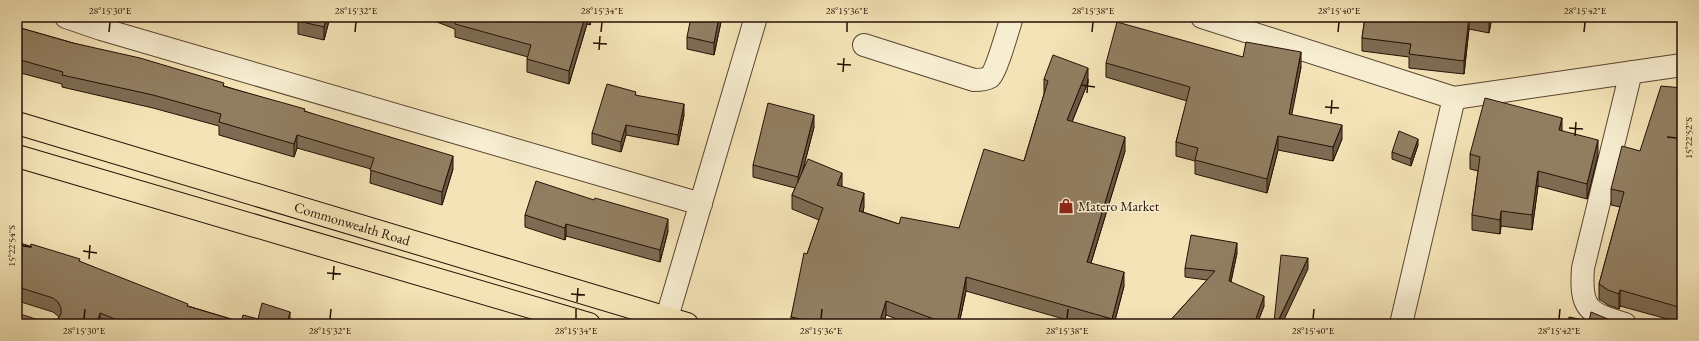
<svg xmlns="http://www.w3.org/2000/svg" width="1699" height="341" viewBox="0 0 1699 341" font-family="'EB Garamond',serif">
  <style>
    .lines { fill: none; stroke-linecap: round; stroke-linejoin: round }
    .minor-casing { stroke: #594530; stroke-width: 24 }
    .major-casing { stroke: #261004; stroke-width: 24 }
    .minor { stroke: #f7edd0; stroke-width: 22 }
    .major { stroke: #f3e3b6; stroke-width: 22 }
    .wall { fill: #7d6c53; stroke: #261004 }
    .shaded-wall { fill: #665844; stroke: #261004 }
    .building { fill: #917e61; stroke: #261004 }
    .ticks { fill: none; stroke: #261004; stroke-width: 1.5 }
    .labels { text-anchor: middle; stroke-width: 3; stroke-linejoin: round; paint-order: stroke }
    .poi-label { font-size: 14px; fill: #261004; stroke: #f7edd0; text-anchor: start }
    .street-label { font-size: 14px; fill: #261004; stroke: #f7edd0 }
    .neatline { fill: none; stroke: #261004; stroke-width: 1.5 }
    .ticks-label { font-size: 10px; text-anchor: middle; fill: #261004 }
  </style>
  <rect width="100%" height="100%" fill="#f3e3b6"/>
  <filter id="stains"><feTurbulence type="fractalNoise" baseFrequency=".005" numOctaves="4"/><feColorMatrix values="0 0 0 0 .2 0 0 0 0 .09 0 0 0 0 .02 0 0 0 .5 -.17"/></filter>
  <radialGradient id="worn" r=".72"><stop offset=".6" stop-color="#630" stop-opacity="0"/><stop offset="1" stop-color="#630" stop-opacity=".3"/></radialGradient>
  <g class="lines">
    <defs>
      <path id="minor" d="M66 17 101 29 701 204
        M1202 17 1454 98 1682 65
        M864 45 974 80C979 80 985 80 990 77 997 70 1008 29 1012 17
        M665 324 756 17
        M1401 324 1454 98
        M1625 324C1588 313 1580 309 1583 268L1631 72"/>
      <g id="major">
        <path id="s1" d="M17 123 687 324"/>
        <path d="M17 156 589 324"/>
      </g>
    </defs>
    <use href="#minor" class="minor-casing"/>
    <use href="#major" class="major-casing"/>
    <use href="#minor" class="minor"/>
    <use href="#major" class="major"/>
  </g>
  <path class="wall" d="M299 17H330L324 40 298 34V21Z
    M348 17H367L366 21Z
    M424 17H592L590 25 587 24 569 84 527 72V59L528 57 455 37V29Z
    M722 17 714 55 687 49V37Z
    M1365 17H1492L1489 33 1469 29 1464 74 1409 68V57L1362 51V38Z
    M17 27 224 86 305 111 453 169 442 205 370 183 371 169 297 148 294 157 219 135V126L153 108 62 87V84L17 72Z
    M1243 57 1301 67 1291 115 1342 139 1333 161 1278 150 1267 193 1195 174V161L1176 156V142L1187 101 1106 77V63Z
    M1044 79 1088 82 1072 122 1125 151 1091 263 1124 286 1114 324H1081L966 291 959 324H910L886 315 883 324H791V317L807 254 819 220 792 209V195L795 188 753 177V165L814 127 802 173 842 187 864 207 863 212 899 224 959 228 1024 161 1044 94Z
    M1682 88V323L1620 306 1619 309 1608 305 1599 299V284L1620 207 1611 205V189L1640 151Z
    M636 95 684 115 678 145 626 135 621 152 592 144V133Z
    M1562 131 1598 155 1587 199 1538 186 1532 230 1501 226 1500 234 1472 230V215L1478 171 1470 169V154Z
    M1418 145 1411 166 1392 159V152Z
    M525 215 668 231 660 262 566 236 565 240 525 227Z
    M17 242 80 262 188 306 241 322 258 319 290 324H17L45 322 51 323 57 320 59 317 58 316 53 312 21 302H17Z
    M1237 253 1231 282 1264 306 1257 324H1167L1207 280 1185 277V268Z"/>
  <path class="shaded-wall" d="M327 17H330L324 40V27Z
    M585 17H587V24L569 84V71Z
    M590 17H592L590 25Z
    M719 17H722L714 55V43Z
    M1469 17V29L1464 74V61Z
    M1490 17H1492L1489 33V20Z
    M1301 52V67L1289 129V114Z
    M1088 68V82L1067 134V120Z
    M684 104V115L678 145V135Z
    M814 115V127L798 189V177Z
    M1562 118V133L1559 130Z
    M626 125V135L621 152V142Z
    M1342 125V139L1333 161V147Z
    M297 135V148L294 157V144Z
    M1278 136V150L1267 193V179Z
    M1125 137V151L1087 276V262Z
    M1418 139V145L1411 166V159Z
    M1598 140V155L1587 199V184Z
    M453 156V169L442 205V192Z
    M1538 171V186L1532 230V215Z
    M842 173V187L837 185Z
    M864 193V207L859 225V211Z
    M1501 211V226L1500 234V220Z
    M668 219V231L660 262V250Z
    M566 224V236L565 240V228Z
    M1237 243V253L1229 290V281Z
    M1308 258V269L1282 324H1277Z
    M1124 272V286L1114 324H1112V319Z
    M966 277V291L959 324H957Z
    M1620 290V306L1619 309V294Z
    M1264 296V306L1257 324H1254Z
    M886 301V315L883 324H879Z
    M290 312V324H287Z
    M100 313V324H97Z"/>
  <path class="building" d="M299 17H327L324 27 298 21Z
    M457 17H585L569 71 527 59 531 45 455 24Z
    M691 17H719L714 43 687 37Z
    M1365 17H1469L1464 61 1409 54 1411 44 1362 38Z
    M1474 17H1490L1489 20Z
    M1117 22 1243 57 1246 42 1301 52 1289 114 1342 125 1333 147 1278 136 1267 179 1195 160 1198 148 1176 142 1190 87 1106 63Z
    M17 27 73 43 140 58 224 83 223 86 305 109 304 111 453 156 442 192 370 170 374 158 297 135 294 144 219 122 221 114 153 95 62 75 63 72 17 59Z
    M1053 55 1088 68 1067 120 1125 137 1087 262 1124 272 1112 319 966 277 957 324H947L886 301 879 324H824L791 317 804 253 807 254 823 208 792 195 808 159 842 173 837 185 864 193 859 211 899 224 901 217 959 228 984 149 1024 161 1048 81 1044 79Z
    M607 84 636 92 635 95 684 104 678 135 626 125 621 142 592 133Z
    M1661 86 1682 88V308L1620 290 1619 294 1608 290 1599 284 1624 192 1611 189 1622 146 1640 151Z
    M1485 98 1562 118 1559 130 1598 140 1587 184 1538 171 1532 215 1501 211 1500 220 1472 215 1480 157 1470 154Z
    M768 103 814 115 798 177 753 165Z
    M1399 131 1418 139 1411 159 1392 152Z
    M536 181 594 200 595 198 668 219 660 250 566 224 565 228 525 215Z
    M1191 235 1237 243 1229 281 1264 296 1254 324H1167L1215 271 1185 268Z
    M17 242 30 247 31 244 80 259 79 261 188 304 187 306 241 322 243 315 258 319 262 303 290 312 287 324H127L100 313 97 324H17V313L45 322 51 323 57 320 61 314V308L58 302 53 298 21 288H17Z
    M1281 255 1308 258 1277 323 1274 322Z
    M1591 312 1615 322V324H1568L1569 317 1589 321Z"/>
  <path class="ticks" d="M109 32 110 22M355 32 356 22M601 32 602 22M847 32V22M1092 32 1093 22M1338 32 1339 22M1584 32 1585 22M593 43 607 44M599 50 600 36M837 64 851 65M843 72 844 58M1081 85 1095 87M1087 93 1088 79M1325 107 1339 108M1331 114 1332 100M1569 128 1583 129M1575 136 1576 122M1667 137 1677 138M22 246 32 247M83 251 97 253M89 259 90 245M327 273 341 274M333 280 334 266M571 294 585 295M577 302 578 288M84 319 85 309M330 319 331 309M576 319V309M821 319 822 309M1067 319 1068 309M1313 319 1314 309M1559 319 1560 309"/>
  <defs>
    <symbol id="shop-bare" viewBox="-9 -9 18 18"><path d="M-5-2.5h2.3a2.7 3.5 0 0 1 5.4 0H5L5.5 6h-11ZM-1.5-2.5h3a1.5 2.3 0 0 0-3 0Z" fill="#8f2418" stroke="#f7edd0" stroke-width="2.5" paint-order="stroke"/></symbol>
  </defs>
  <g fill-rule="evenodd">
    <use href="#shop-bare" x="1055" y="195" width="22" height="22"/>
  </g>
  <g class="labels">
    <g class="poi-label">
      <text x="1078" y="211">Matero Market</text>
    </g>
    <g class="street-label">
      <text dy="5" stroke="none"><textPath href="#s1" startOffset="350">Commonwealth Road</textPath></text>
    </g>
  </g>
  <rect width="1699" height="341" fill="none" stroke="#f3e3b6" stroke-width="44"/>
  <rect x="22" y="22" width="1655" height="297" class="neatline"/>
  <g class="ticks-label">
    <text x="110" y="14">28°15'30"E</text>
    <text x="356" y="14">28°15'32"E</text>
    <text x="602" y="14">28°15'34"E</text>
    <text x="847" y="14">28°15'36"E</text>
    <text x="1093" y="14">28°15'38"E</text>
    <text x="1339" y="14">28°15'40"E</text>
    <text x="1585" y="14">28°15'42"E</text>
    <text transform="translate(1688 138) rotate(-90)" y="4">15°22'52"S</text>
    <text transform="translate(11 246) rotate(-90)" y="4">15°22'54"S</text>
    <text x="84" y="334">28°15'30"E</text>
    <text x="330" y="334">28°15'32"E</text>
    <text x="576" y="334">28°15'34"E</text>
    <text x="821" y="334">28°15'36"E</text>
    <text x="1067" y="334">28°15'38"E</text>
    <text x="1313" y="334">28°15'40"E</text>
    <text x="1559" y="334">28°15'42"E</text>
  </g>
  <rect width="100%" height="100%" filter="url(#stains)"/>
  <rect width="100%" height="100%" fill="url(#worn)"/>
</svg>
